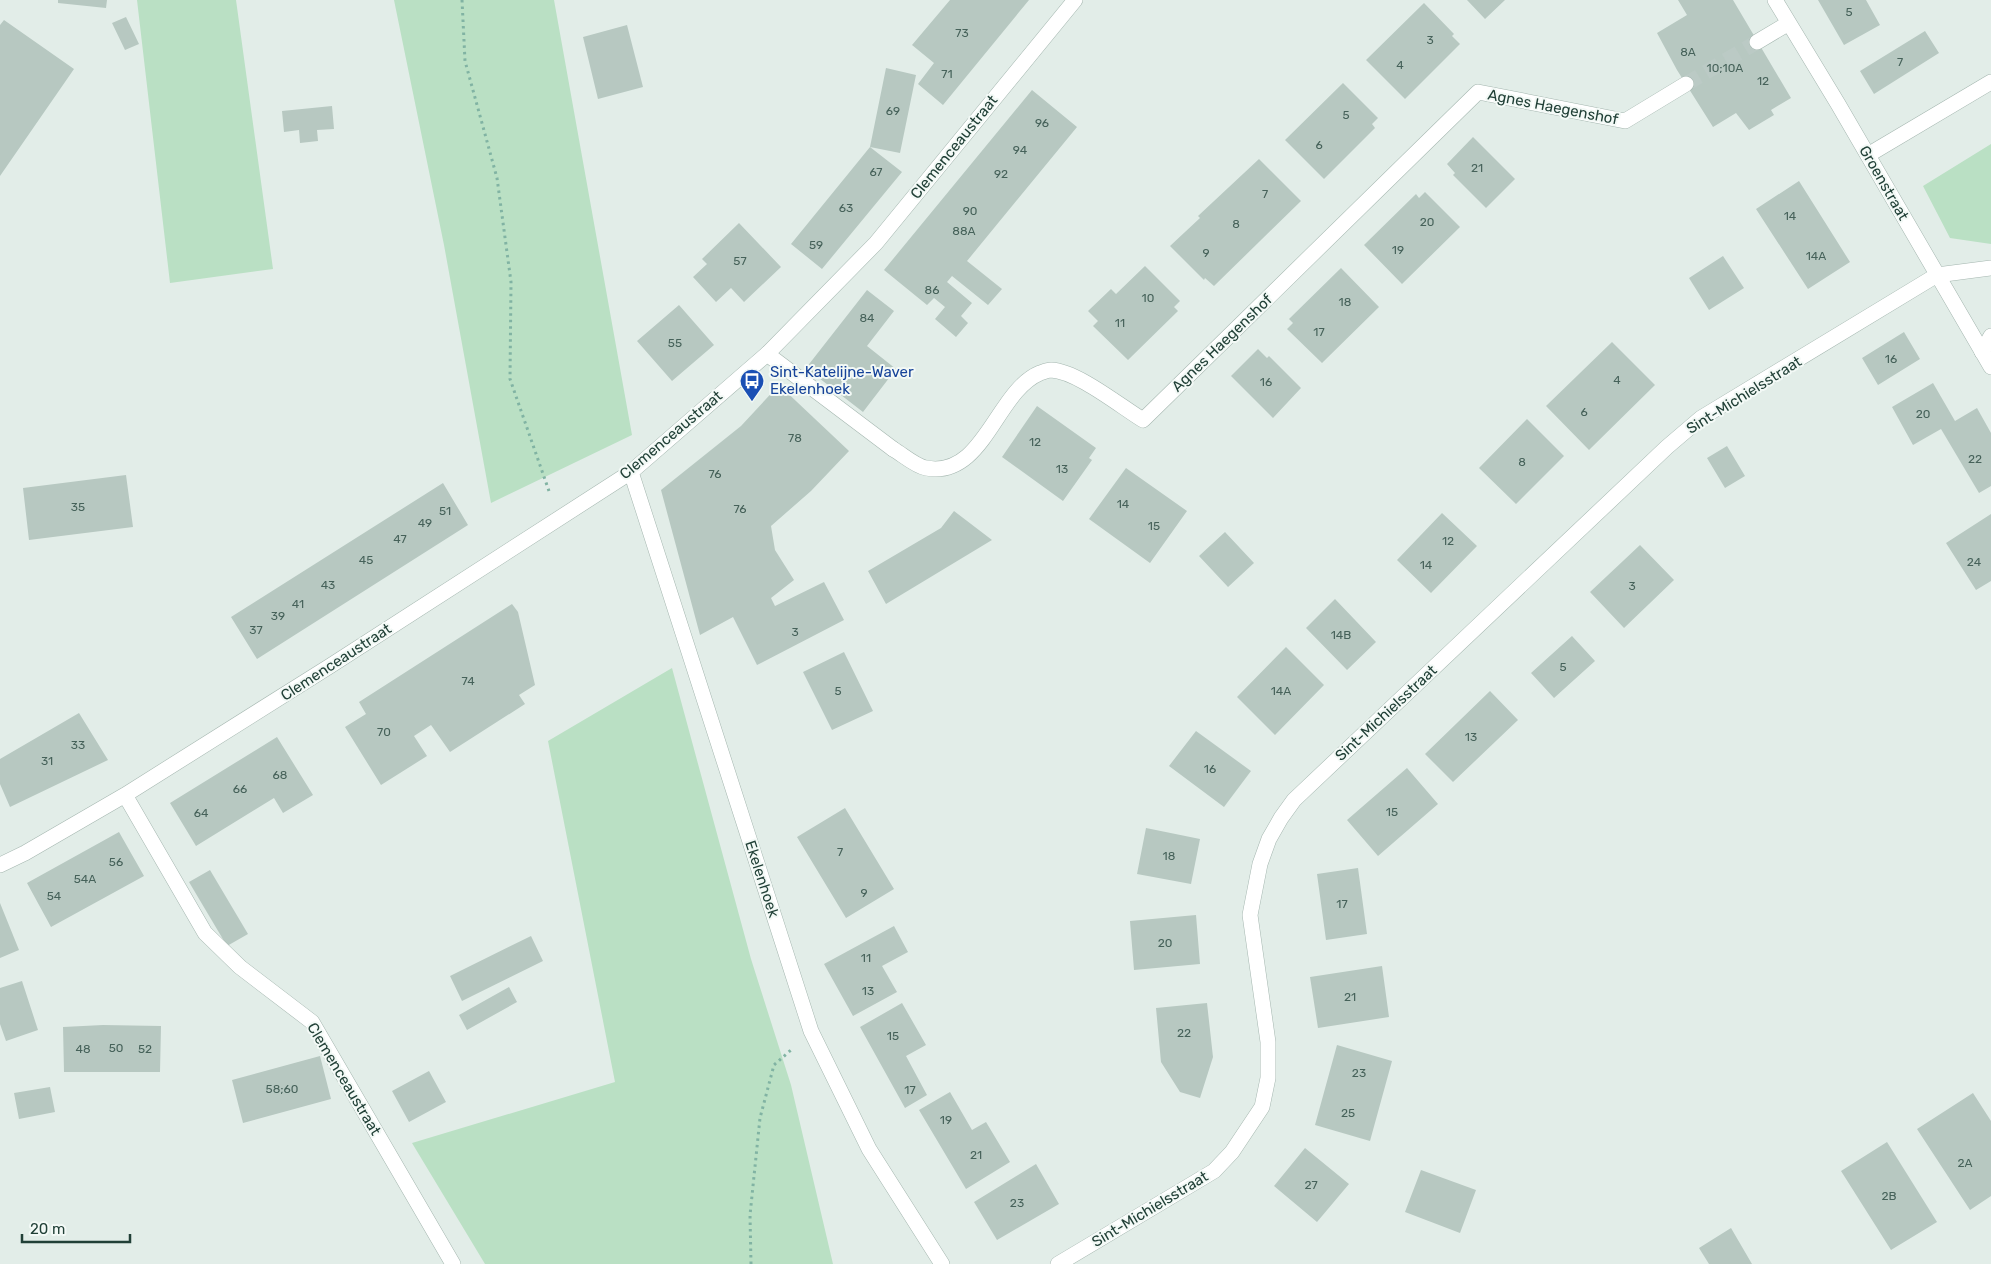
<svg xmlns="http://www.w3.org/2000/svg" width="1991" height="1264" viewBox="0 0 1991 1264" font-family="Rubik,sans-serif">
  <style>
    .green { fill: #bae0c4 }
    .building { fill: #b7c8c1 }
    .lines { fill: none; stroke-linecap: round; stroke-linejoin: round }
    .street-tunnel { stroke: #bbcac5; stroke-width: 15; stroke-dasharray: 15 8; stroke-linecap: butt }
    .lane-casing { stroke: #a4b6af; stroke-width: 16 }
    .street-casing { stroke: #a4b6af; stroke-width: 16 }
    .path { stroke: #81b3a3; stroke-width: 3; stroke-dasharray: 2.5 4; stroke-linecap: butt }
    .lane { stroke: #fff; stroke-width: 15 }
    .street { stroke: #fff; stroke-width: 15 }
    .labels { text-anchor: middle; stroke-width: 4; stroke-linejoin: round; paint-order: stroke }
    .number-label { font-size: 12px; fill: #46625a }
    .street-label { font-size: 15px; fill: #214037; stroke: #f3f9f6 }
    .transit-label { font-size: 15px; fill: #164399; stroke: #f3f9f6; text-anchor: start }
  </style>
  <rect width="100%" height="100%" fill="#e2ede8"/>
  <path class="green" d="M137 0H236L273 269 170 283Z
    M394 0H554L632 435 491 503 444 245Z
    M1991 144V244L1950 238 1923 186Z
    M672 668 751 959 791 1085 833 1264H485L412 1143 615 1082 548 741Z"/>
  <path class="building" d="M58 0H107L106 8 58 3Z
    M950 0H1029L943 105 918 84 934 63 912 45Z
    M1467 0H1505L1485 19Z
    M1678 0H1733L1791 98 1771 110 1774 115 1749 130 1736 113 1713 127 1677 70 1657 33 1687 15Z
    M1818 0H1866L1880 25 1844 45Z
    M1424 3 1454 34 1452 36 1460 44 1405 99 1366 60Z
    M126 17 139 44 125 50 112 23Z
    M4 20 74 69 0 176V25Z
    M627 25 643 87 598 99 583 37Z
    M1925 31 1939 53 1874 94 1860 71Z
    M886 68 916 75 900 153 870 147Z
    M1343 83 1378 118 1372 124 1375 128 1324 179 1285 140Z
    M1032 90 1077 127 967 261 1002 289 988 305 952 276 947 282 972 303 961 316 968 323 956 337 935 319 945 307 934 298 927 305 884 270Z
    M332 106 334 129 317 130 318 141 300 143 299 130 284 132 282 111Z
    M1473 137 1515 179 1486 208 1453 175 1455 173 1447 164Z
    M870 147 902 172 822 269 791 244Z
    M1259 159 1301 201 1214 286 1205 278 1204 280 1170 246 1200 218 1198 216Z
    M1799 181 1850 262 1808 289 1756 209Z
    M1425 192 1460 227 1402 284 1364 245 1416 194 1419 198Z
    M739 223 781 267 744 302 731 288 716 302 693 277 707 264 702 259Z
    M1723 256 1744 288 1709 310 1689 278Z
    M1145 266 1180 301 1174 307 1178 311 1128 360 1093 326 1098 321 1088 311 1111 289 1116 294Z
    M1341 268 1379 307 1322 363 1287 329 1293 323 1289 319Z
    M867 290 894 311 867 346 896 369 863 412 806 368Z
    M679 305 714 345 672 381 637 341Z
    M1904 332 1920 359 1878 385 1862 358Z
    M1612 342 1655 385 1589 450 1546 406Z
    M1258 349 1267 358 1269 356 1301 388 1273 418 1231 376Z
    M1933 383 1955 421 1977 408 1991 433V486L1979 493 1941 429 1913 445 1892 407Z
    M779 385 849 451 811 491 771 526 775 550 794 580 771 598 775 606 824 582 844 620 757 665 733 617 700 635 661 490 741 426Z
    M1037 406 1096 448 1089 458 1092 460 1063 501 1002 457Z
    M1527 419 1564 456 1516 504 1479 468Z
    M1727 446 1745 476 1725 488 1707 458Z
    M1126 468 1187 511 1150 563 1089 519Z
    M126 475 133 527 29 540 23 488Z
    M443 483 468 525 257 659 231 617Z
    M954 511 992 540 886 604 868 571 941 528Z
    M1442 513 1477 546 1431 593 1397 560Z
    M1991 514V581L1976 590 1946 543Z
    M1225 532 1254 563 1228 587 1199 556Z
    M1640 545 1674 580 1624 628 1590 592Z
    M1335 599 1376 642 1347 670 1306 628Z
    M512 604 518 612 535 685 519 695 525 704 450 752 431 725 414 736 427 756 381 785 345 727 366 714 359 702Z
    M1572 636 1595 661 1554 698 1531 673Z
    M1286 647 1324 685 1275 735 1237 697Z
    M844 652 873 711 832 730 803 672Z
    M1490 691 1518 720 1453 782 1425 754Z
    M79 713 108 760 10 807 0 784V759Z
    M1196 731 1251 771 1224 807 1169 766Z
    M277 737 313 795 283 813 274 798 196 846 170 803Z
    M1407 768 1438 804 1378 856 1347 820Z
    M845 808 894 889 846 918 797 837Z
    M1146 828 1200 839 1191 884 1137 874Z
    M119 832 144 876 51 927 27 883Z
    M1358 868 1367 934 1326 940 1317 874Z
    M210 870 248 934 227 946 189 882Z
    M0 903 19 950 0 958Z
    M1196 915 1200 964 1134 970 1130 921Z
    M894 926 908 952 882 966 897 992 853 1016 824 964Z
    M531 936 543 961 462 1001 450 976Z
    M1382 966 1389 1017 1318 1028 1310 977Z
    M22 981 38 1030 6 1041 0 1024V988Z
    M509 987 517 1002 467 1030 459 1015Z
    M902 1003 926 1045 906 1056 927 1095 905 1108 860 1027Z
    M1207 1003 1213 1057 1200 1098 1180 1092 1161 1062 1156 1008Z
    M103 1025 161 1026 160 1072H64L63 1027Z
    M1337 1045 1392 1061 1370 1141 1315 1125Z
    M320 1056 331 1099 243 1123 232 1080Z
    M429 1071 446 1102 409 1122 392 1091Z
    M50 1087 55 1112 19 1119 14 1093Z
    M950 1092 972 1130 986 1122 1010 1162 966 1189 919 1110Z
    M1973 1093 1991 1121V1196L1970 1210 1917 1129Z
    M1887 1142 1937 1222 1891 1250 1841 1171Z
    M1305 1148 1349 1184 1317 1222 1274 1186Z
    M1036 1164 1059 1204 997 1240 974 1202Z
    M1421 1170 1476 1190 1460 1233 1405 1212Z
    M1731 1228 1752 1264H1709L1699 1248Z"/>
  <g class="lines">
    <path class="street-tunnel" d="M1686 84 1757 42"/>
    <defs>
      <path id="lane" d="M1868 155 1991 82
        M1937 275 1991 268
        M1982 352 1991 336
        M767 354 893 449"/>
      <path id="street" d="M1775 0 1838 104 1991 367
        M1757 42 1789 23
        M893 449C902 454 915 466 926 468 984 479 996 391 1040 373 1043 372 1047 370 1051 370 1077 371 1120 406 1143 420L1478 92 1625 121 1686 84
        M631 472 811 1031 869 1149 942 1264
        M125 795 205 933 240 967 312 1022 453 1264
        M0 865 25 853 125 795 330 666 631 472 767 354 876 243 1075 0
        M1058 1264 1214 1171 1232 1152 1262 1107 1268 1078V1042L1250 915 1260 864 1269 839 1281 818 1294 800 1667 447 1701 418 1937 275"/>
    </defs>
    <use href="#lane" class="lane-casing"/>
    <use href="#street" class="street-casing"/>
    <path class="path" d="M462 0 465 61 497 178 511 282 510 379 550 494
      M751 1264 750 1215 760 1118 774 1065 791 1050"/>
    <use href="#lane" class="lane"/>
    <use href="#street" class="street"/>
  </g>
  <defs>
    <symbol id="bus-pin" viewBox="-11 -11 22 30"><path d="M0 17L-7.5 6A9.5 9.5 0 1 1 7.5 6Z" fill="#1a4fb4" stroke="#f3f9f6"/><path d="M-5-6H5V4H4V6H2V4H-2V6H-4V4H-5ZM-3.5-4V0h7V-4ZM-3.5 1.2v1.5H-2V1.2ZM2 1.2v1.5H3.5V1.2Z" fill="#fff"/></symbol>
  </defs>
  <g fill-rule="evenodd">
    <use href="#bus-pin" x="738" y="367" width="28" height="38"/>
  </g>
  <g class="labels">
    <g class="number-label">
      <text x="1849" y="16">5</text>
      <text x="962" y="37">73</text>
      <text x="1430" y="44">3</text>
      <text x="1688" y="56">8A</text>
      <text x="1900" y="66">7</text>
      <text x="1400" y="69">4</text>
      <text x="1725" y="72">10;10A</text>
      <text x="947" y="78">71</text>
      <text x="1763" y="85">12</text>
      <text x="893" y="115">69</text>
      <text x="1346" y="119">5</text>
      <text x="1042" y="127">96</text>
      <text x="1319" y="149">6</text>
      <text x="1020" y="154">94</text>
      <text x="1477" y="172">21</text>
      <text x="876" y="176">67</text>
      <text x="1001" y="178">92</text>
      <text x="1265" y="198">7</text>
      <text x="846" y="212">63</text>
      <text x="970" y="215">90</text>
      <text x="1790" y="220">14</text>
      <text x="1427" y="226">20</text>
      <text x="1236" y="228">8</text>
      <text x="964" y="235">88A</text>
      <text x="816" y="249">59</text>
      <text x="1398" y="254">19</text>
      <text x="1206" y="257">9</text>
      <text x="1816" y="260">14A</text>
      <text x="740" y="265">57</text>
      <text x="932" y="294">86</text>
      <text x="1148" y="302">10</text>
      <text x="1345" y="306">18</text>
      <text x="867" y="322">84</text>
      <text x="1120" y="327">11</text>
      <text x="1319" y="336">17</text>
      <text x="675" y="347">55</text>
      <text x="1891" y="363">16</text>
      <text x="1617" y="384">4</text>
      <text x="1266" y="386">16</text>
      <text x="1584" y="416">6</text>
      <text x="1923" y="418">20</text>
      <text x="795" y="442">78</text>
      <text x="1035" y="446">12</text>
      <text x="1975" y="463">22</text>
      <text x="1522" y="466">8</text>
      <text x="1062" y="473">13</text>
      <text x="715" y="478">76</text>
      <text x="1123" y="508">14</text>
      <text x="78" y="511">35</text>
      <text x="740" y="513">76</text>
      <text x="445" y="515">51</text>
      <text x="425" y="527">49</text>
      <text x="1154" y="530">15</text>
      <text x="400" y="543">47</text>
      <text x="1448" y="545">12</text>
      <text x="366" y="564">45</text>
      <text x="1974" y="566">24</text>
      <text x="1426" y="569">14</text>
      <text x="328" y="589">43</text>
      <text x="1632" y="590">3</text>
      <text x="298" y="608">41</text>
      <text x="278" y="620">39</text>
      <text x="256" y="634">37</text>
      <text x="795" y="636">3</text>
      <text x="1341" y="639">14B</text>
      <text x="1563" y="671">5</text>
      <text x="468" y="685">74</text>
      <text x="838" y="695">5</text>
      <text x="1281" y="695">14A</text>
      <text x="384" y="736">70</text>
      <text x="1471" y="741">13</text>
      <text x="78" y="749">33</text>
      <text x="47" y="765">31</text>
      <text x="1210" y="773">16</text>
      <text x="280" y="779">68</text>
      <text x="240" y="793">66</text>
      <text x="1392" y="816">15</text>
      <text x="201" y="817">64</text>
      <text x="840" y="856">7</text>
      <text x="1169" y="860">18</text>
      <text x="116" y="866">56</text>
      <text x="85" y="883">54A</text>
      <text x="864" y="897">9</text>
      <text x="54" y="900">54</text>
      <text x="1342" y="908">17</text>
      <text x="1165" y="947">20</text>
      <text x="866" y="962">11</text>
      <text x="868" y="995">13</text>
      <text x="1350" y="1001">21</text>
      <text x="1184" y="1037">22</text>
      <text x="893" y="1040">15</text>
      <text x="116" y="1052">50</text>
      <text x="83" y="1053">48</text>
      <text x="145" y="1053">52</text>
      <text x="1359" y="1077">23</text>
      <text x="282" y="1093">58;60</text>
      <text x="910" y="1094">17</text>
      <text x="1348" y="1117">25</text>
      <text x="946" y="1124">19</text>
      <text x="976" y="1159">21</text>
      <text x="1965" y="1167">2A</text>
      <text x="1311" y="1189">27</text>
      <text x="1889" y="1200">2B</text>
      <text x="1017" y="1207">23</text>
    </g>
    <g class="street-label">
      <text transform="translate(1553 107) rotate(11)" y="5">Agnes Haegenshof</text>
      <text transform="translate(954 147) rotate(-51)" y="5">Clemenceaustraat</text>
      <text transform="translate(1884 183) rotate(60)" y="5">Groenstraat</text>
      <text transform="translate(1222 343) rotate(-44)" y="5">Agnes Haegenshof</text>
      <text transform="translate(1744 395) rotate(-32)" y="5">Sint-Michielsstraat</text>
      <text transform="translate(671 435) rotate(-40)" y="5">Clemenceaustraat</text>
      <text transform="translate(336 662) rotate(-33)" y="5">Clemenceaustraat</text>
      <text transform="translate(1386 713) rotate(-43)" y="5">Sint-Michielsstraat</text>
      <text transform="translate(762 879) rotate(72)" y="5">Ekelenhoek</text>
      <text transform="translate(344 1079) rotate(59)" y="5">Clemenceaustraat</text>
      <text transform="translate(1150 1209) rotate(-31)" y="5">Sint-Michielsstraat</text>
    </g>
    <g class="transit-label">
      <text x="770" y="377">Sint-Katelijne-Waver<tspan x="770" dy="17">Ekelenhoek</tspan></text>
    </g>
  </g>
  <path d="M22 1234v8h108v-8" fill="none" stroke="#214037" stroke-width="2.5"/>
  <text x="30" y="1234" font-size="15" fill="#214037" stroke="#f3f9f6" stroke-width="4" paint-order="stroke">20 m</text>
</svg>
